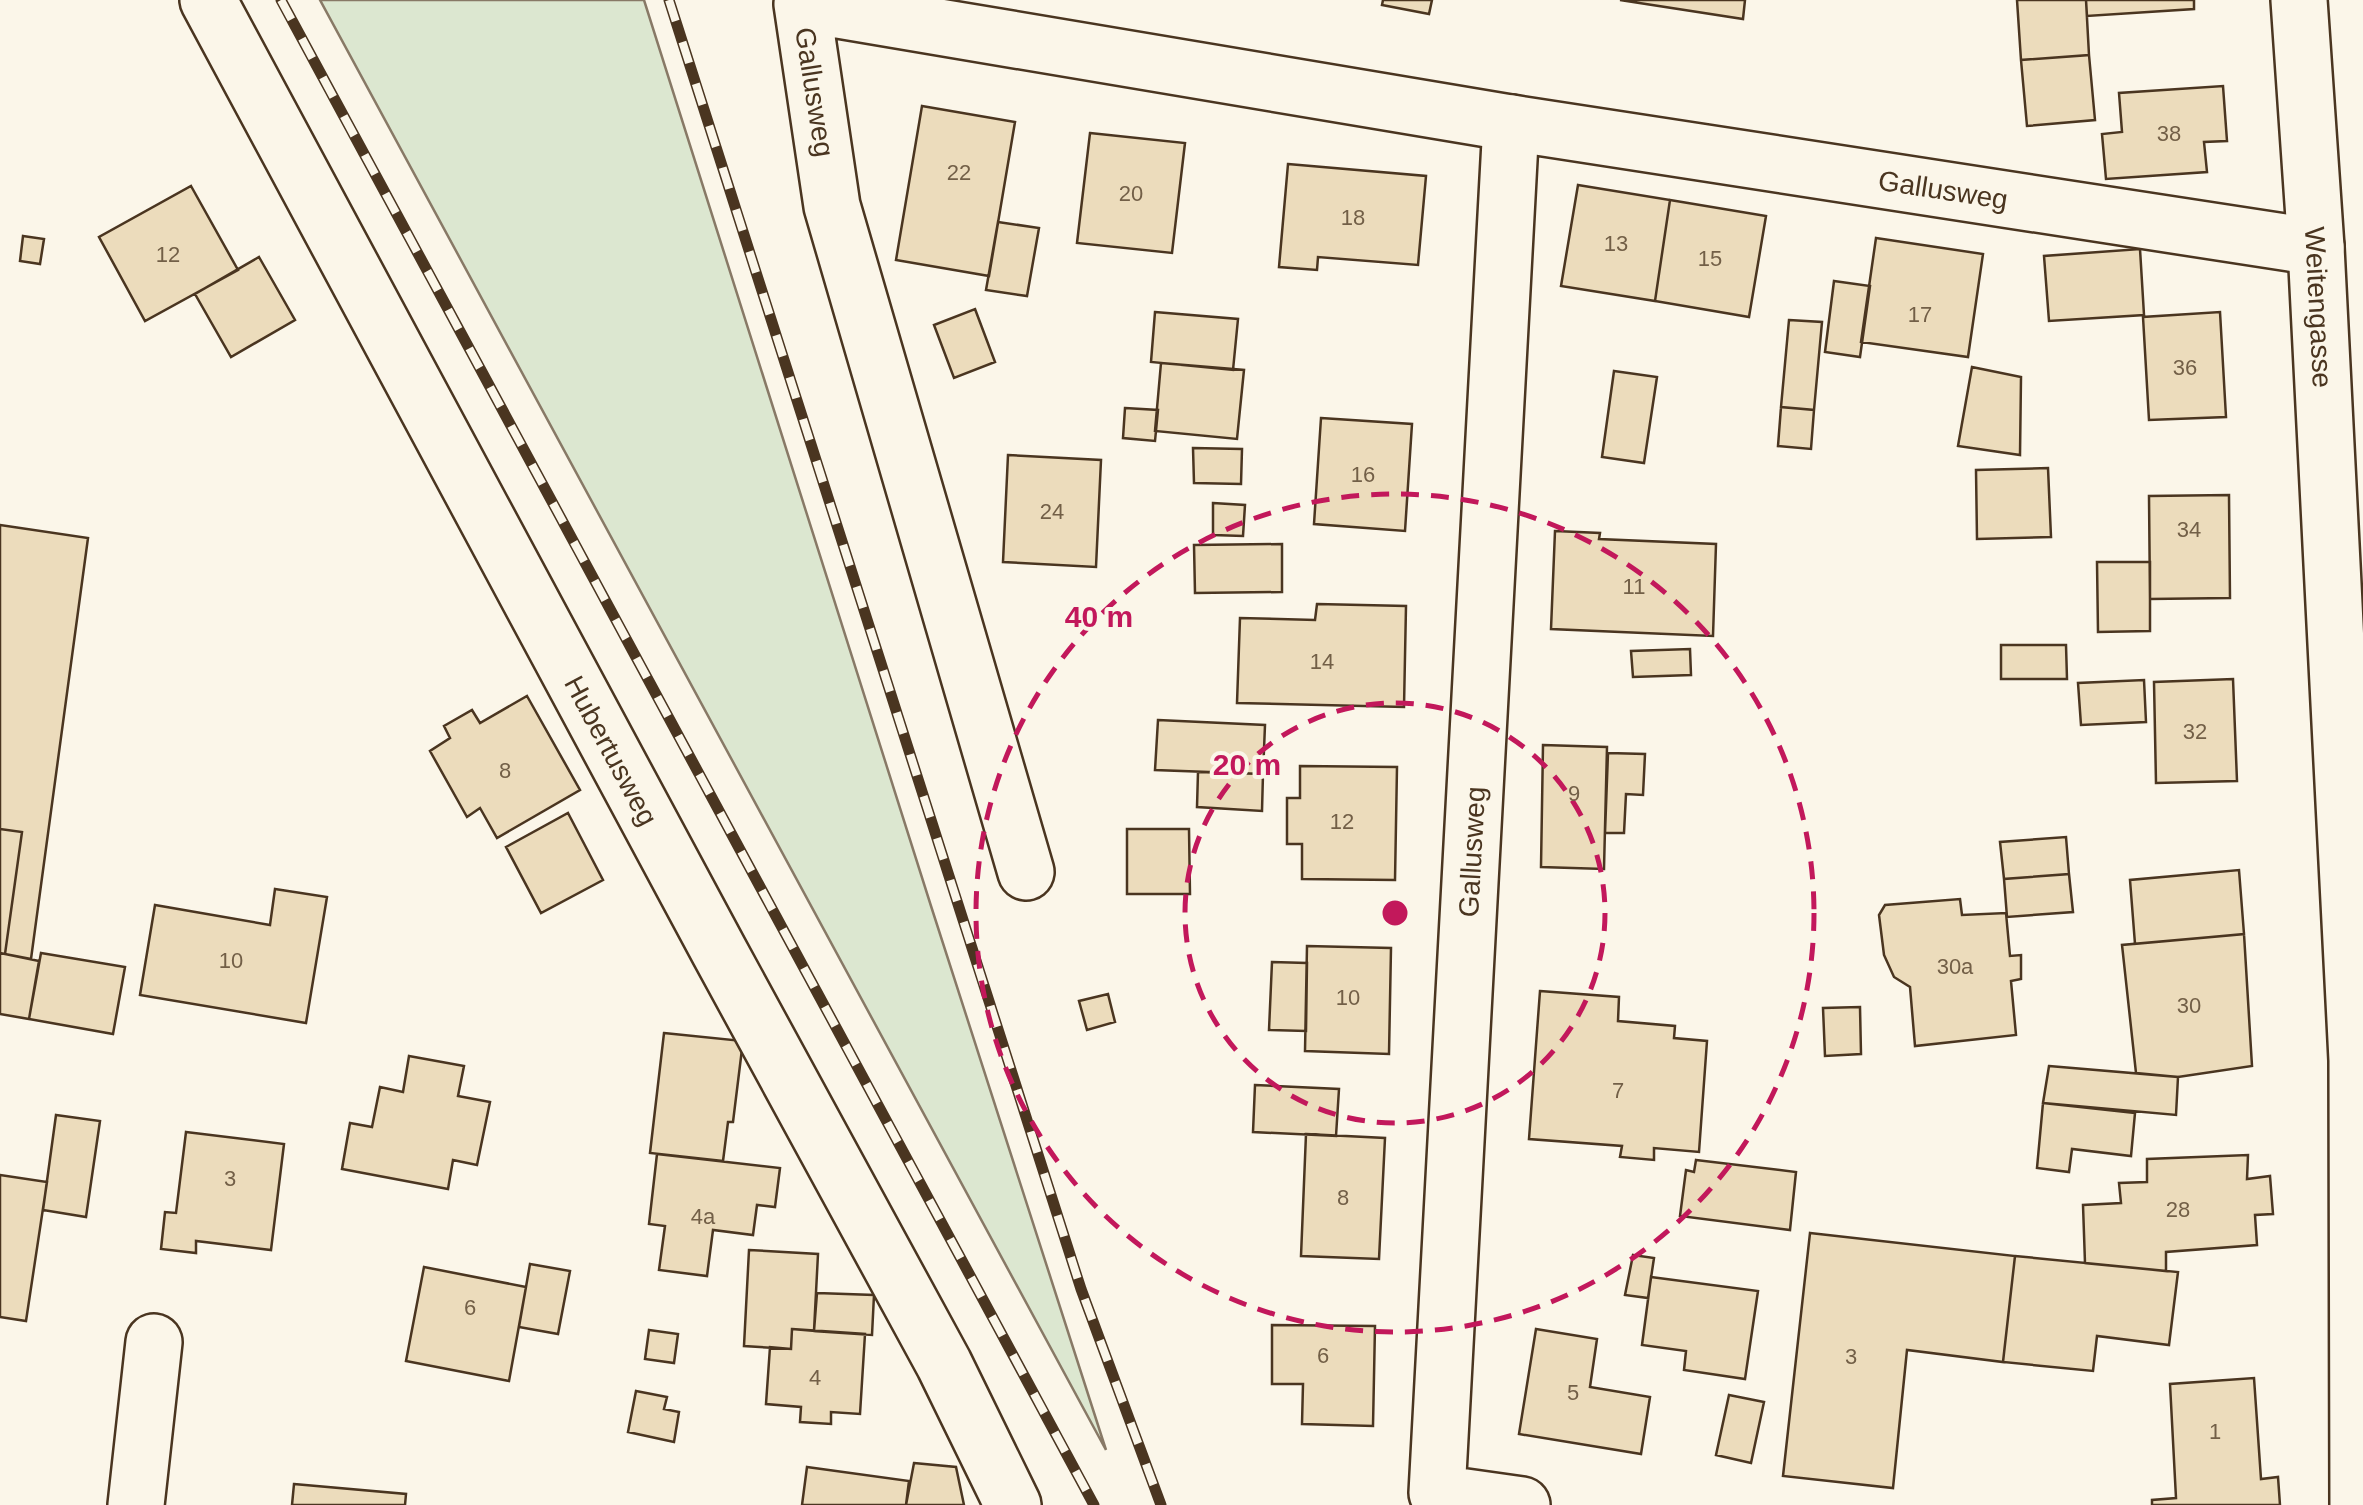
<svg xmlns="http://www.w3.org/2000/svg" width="2363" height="1505" viewBox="0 0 2363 1505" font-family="Arial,sans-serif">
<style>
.green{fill:#dce7d0;stroke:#887966;stroke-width:2.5}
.building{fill:#ecdcbc;stroke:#4a3520;stroke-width:2.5}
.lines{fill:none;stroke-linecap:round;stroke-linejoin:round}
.street-casing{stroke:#4a3520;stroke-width:60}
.street{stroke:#fbf6e9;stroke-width:55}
.rail-casing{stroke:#4a3520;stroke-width:11}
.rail{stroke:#fbf6e9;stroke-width:8;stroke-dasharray:22;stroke-linecap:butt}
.ring{fill:none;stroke:#c2185b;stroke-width:5;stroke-dasharray:18 12}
.labels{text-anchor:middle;stroke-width:8;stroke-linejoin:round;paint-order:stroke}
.number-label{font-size:22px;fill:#725f47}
.street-label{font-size:28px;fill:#4a3520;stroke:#fbf6e9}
.centre{fill:#c2185b;stroke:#fbf6e9;stroke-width:5}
.ring-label{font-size:30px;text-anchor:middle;font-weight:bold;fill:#c2185b;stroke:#fbf6e9;stroke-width:8;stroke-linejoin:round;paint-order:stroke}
</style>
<rect width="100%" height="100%" fill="#fbf6e9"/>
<path class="green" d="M320 0H644L931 906 1106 1450Z"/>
<path class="building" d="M1383 0H1432L1429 14 1382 5Z
M1620 0H1745L1743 19Z
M2017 0H2086L2089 55 2021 60Z
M2086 0H2194V9L2087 16Z
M2089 55 2095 120 2027 126 2021 60Z
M2223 86 2227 141 2204 142 2207 172 2106 179 2102 134 2122 132 2119 93Z
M922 106 1015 122 989 276 896 260Z
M1090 133 1185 143 1172 253 1077 243Z
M1288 164 1426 176 1418 265 1318 257 1317 270 1279 267Z
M1578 185 1670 200 1655 301 1561 286Z
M191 186 238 270 145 321 99 237Z
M1670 200 1766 216 1749 317 1655 301Z
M998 222 1039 228 1027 296 986 290Z
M23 236 44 239 40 264 20 261Z
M1876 238 1983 254 1968 357 1861 342Z
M2140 249 2144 315 2049 321 2044 256Z
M259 257 295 320 231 357 195 294Z
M1834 281 1870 286 1860 357 1825 352Z
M975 309 995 362 954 378 934 325Z
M1155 312 1238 319 1233 370 1151 362Z
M2220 312 2226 417 2149 420 2143 317Z
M1789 320 1822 322 1814 410 1781 407Z
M1161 363 1244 370 1237 439 1155 431Z
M1972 367 2021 377 2020 455 1958 446Z
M1614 371 1657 377 1644 463 1602 457Z
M1781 407 1814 410 1811 449 1778 446Z
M1125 408 1158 410 1155 441 1123 438Z
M1321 418 1412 424 1405 531 1314 524Z
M1193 448 1242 449 1241 484 1194 483Z
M1008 455 1101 460 1096 567 1003 562Z
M2048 468 2051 537 1977 539 1976 470Z
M2229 495 2230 598 2150 599 2149 496Z
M1213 503 1245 505 1243 536 1213 535Z
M0 525 88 538 31 959 5 954 22 832 0 829Z
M1555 531 1600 533 1599 539 1716 544 1713 636 1551 629Z
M1282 544V592L1195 593 1194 545Z
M2097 562H2150V631L2098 632Z
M1317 604 1406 606 1404 707 1237 703 1240 618 1315 620Z
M2001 645H2066L2067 679H2001Z
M1690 649 1691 675 1633 677 1631 651Z
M2233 679 2237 781 2156 783 2154 682Z
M2144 680 2146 722 2081 725 2078 683Z
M527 696 580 790 497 838 480 808 467 817 430 751 450 738 444 726 472 710 480 723Z
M1158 720 1265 725 1263 774 1155 770Z
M1543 745 1607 747 1604 869 1541 867Z
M1608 753 1645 754 1643 795 1626 794 1624 833H1605Z
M1300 766 1397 767 1395 880 1302 879V844H1287V798H1300Z
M1198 772 1263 774 1262 811 1197 807Z
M568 813 603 880 541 913 506 847Z
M0 829 22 832 5 954 0 953Z
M1127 829H1189L1190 894H1127Z
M2066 837 2069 874 2004 879 2000 842Z
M2239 870 2244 934 2135 944 2130 880Z
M2069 874 2073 912 2007 917 2004 879Z
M275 889 327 897 306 1023 140 995 155 905 270 925Z
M1960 899 1962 915 2006 913 2010 956 2021 955V979L2011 981 2016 1035 1915 1046 1910 987 1894 977 1884 955 1879 915 1885 905Z
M2244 934 2252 1066 2178 1077 2136 1073 2122 945Z
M1307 946 1391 948 1389 1054 1305 1051Z
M0 953 39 961 29 1019 0 1014Z
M41 953 125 967 113 1034 29 1019Z
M1272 962 1307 963 1306 1031 1269 1030Z
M1540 991 1619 997 1618 1021 1675 1026 1674 1038 1707 1041 1699 1152 1654 1148V1160L1620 1157 1622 1146 1529 1139Z
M1108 994 1115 1022 1087 1030 1079 1001Z
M1860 1007 1861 1054 1825 1056 1823 1008Z
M664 1033 743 1041 733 1122H728L723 1161 650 1153Z
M409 1056 464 1066 458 1096 490 1102 477 1165 453 1160 448 1189 342 1169 350 1123 372 1127 380 1087 403 1092Z
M2049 1066 2178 1077 2176 1115 2043 1103Z
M1255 1085 1339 1089 1336 1136 1253 1132Z
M2043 1103 2135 1113 2131 1156 2072 1149 2069 1172 2037 1168Z
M56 1115 100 1121 86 1217 43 1210Z
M186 1132 284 1144 271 1250 196 1241V1253L161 1249 165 1212 176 1213Z
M1306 1134 1385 1138 1379 1259 1301 1256Z
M657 1154 780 1168 775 1207 757 1205 753 1235 713 1230 707 1276 659 1270 665 1226 649 1224Z
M2248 1155 2247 1179 2270 1176 2273 1214 2255 1215 2257 1245 2166 1252V1271L2085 1263 2083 1205 2121 1203 2119 1183 2147 1182V1159Z
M1696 1160 1796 1172 1790 1230 1680 1216 1686 1170 1694 1172Z
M0 1175 47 1182 26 1321 0 1317Z
M1810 1233 2015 1256 2003 1362 1907 1350 1893 1488 1783 1476Z
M749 1250 818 1254 814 1331 792 1329 791 1349 744 1346Z
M1633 1255 1654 1258 1648 1298 1625 1295Z
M2015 1256 2178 1272 2169 1345 2097 1336 2093 1371 2003 1362Z
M530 1264 570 1271 558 1334 519 1327Z
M424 1267 526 1287 509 1381 406 1361Z
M1651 1277 1758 1291 1745 1379 1684 1370 1686 1351 1642 1345Z
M817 1293 874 1295 872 1335 814 1331Z
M1272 1325 1375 1326 1373 1426 1302 1424 1303 1384H1272Z
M792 1329 865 1334 860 1414 831 1412V1424L800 1422 801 1407 766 1404 770 1347 791 1349Z
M1536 1329 1597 1339 1590 1387 1650 1397 1641 1454 1519 1434Z
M649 1330 678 1334 674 1363 645 1359Z
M2254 1378 2261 1479 2278 1477 2280 1505H2152V1500L2176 1498 2170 1384Z
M636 1391 667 1397 664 1409 679 1412 674 1442 628 1432Z
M1729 1395 1764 1402 1751 1463 1716 1455Z
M914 1463 956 1467 964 1505H906Z
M807 1467 909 1481 906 1505H802Z
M294 1484 406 1494 405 1505H292Z"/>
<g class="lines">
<g class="street-casing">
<g id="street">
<path id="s1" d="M208 0 719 951 944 1364 1013 1505"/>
<path id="s2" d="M2299 0 2316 247 2357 1060 2358 1505"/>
<path d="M1026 872 832 206 802 4 1511 123"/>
<path d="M136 1505 154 1342"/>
<path id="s3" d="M1522 1505 1437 1493 1511 123 2316 247"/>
</g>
</g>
<use href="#street" class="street"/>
<g class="rail-casing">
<path id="rail" d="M281 0 1094 1505
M669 0 1081 1289 1161 1505"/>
</g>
<use href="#rail" class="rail"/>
</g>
<g class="ring">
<circle cx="1395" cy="913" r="210"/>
<circle cx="1395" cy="913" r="419"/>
</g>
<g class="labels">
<g class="number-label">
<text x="2169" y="141">38</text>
<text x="959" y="180">22</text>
<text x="1131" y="201">20</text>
<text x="1353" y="225">18</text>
<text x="1616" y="251">13</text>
<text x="168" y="262">12</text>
<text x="1710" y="266">15</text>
<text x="1920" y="322">17</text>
<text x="2185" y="375">36</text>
<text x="1363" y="482">16</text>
<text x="1052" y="519">24</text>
<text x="2189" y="537">34</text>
<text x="1634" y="594">11</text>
<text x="1322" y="669">14</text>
<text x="2195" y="739">32</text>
<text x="505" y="778">8</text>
<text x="1574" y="801">9</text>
<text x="1342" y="829">12</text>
<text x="231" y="968">10</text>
<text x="1955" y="974">30a</text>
<text x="1348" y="1005">10</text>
<text x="2189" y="1013">30</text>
<text x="1618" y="1098">7</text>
<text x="230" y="1186">3</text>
<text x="1343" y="1205">8</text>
<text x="2178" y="1217">28</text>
<text x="703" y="1224">4a</text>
<text x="470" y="1315">6</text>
<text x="1323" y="1363">6</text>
<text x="1851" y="1364">3</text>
<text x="815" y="1385">4</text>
<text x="1573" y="1400">5</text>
<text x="2215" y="1439">1</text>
</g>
<g class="street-label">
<text transform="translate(815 92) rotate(81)" y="10">Gallusweg</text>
<text dy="10" stroke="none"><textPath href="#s3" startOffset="1895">Gallusweg</textPath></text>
<text dy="10" stroke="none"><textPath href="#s2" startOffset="308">Weitengasse</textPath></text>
<text dy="10" stroke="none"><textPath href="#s1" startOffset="852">Hubertusweg</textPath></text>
<text dy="10" stroke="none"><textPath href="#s3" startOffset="728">Gallusweg</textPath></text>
</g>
</g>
<circle cx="1395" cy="913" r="15" class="centre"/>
<g class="ring-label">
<text x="1099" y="627">40 m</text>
<text x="1247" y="775">20 m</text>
</g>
</svg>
